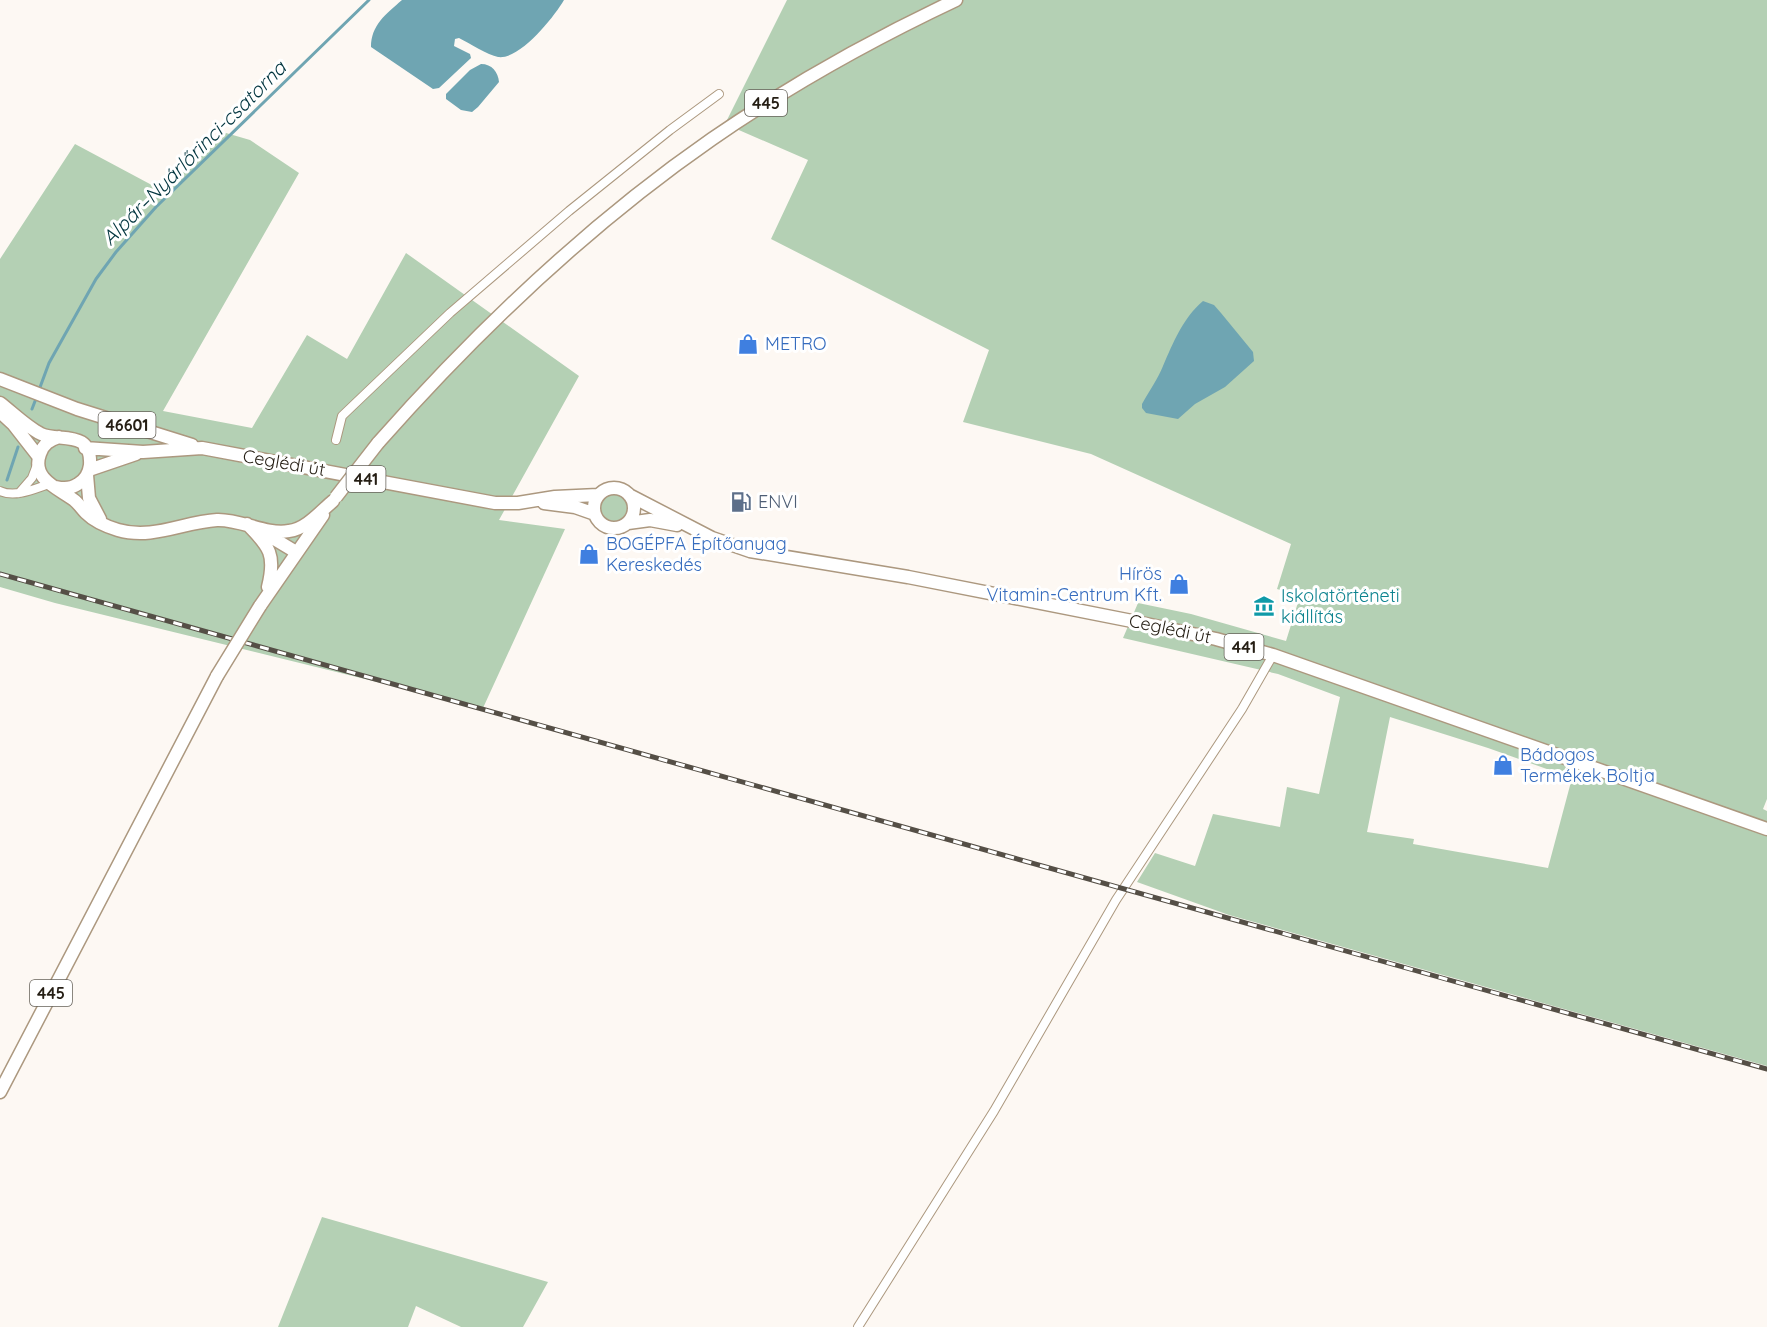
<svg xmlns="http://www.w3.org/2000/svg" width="1767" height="1327" viewBox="0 0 1767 1327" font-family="Quicksand,sans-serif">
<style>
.green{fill:#b4d0b4;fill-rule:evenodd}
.water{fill:#6fa5b2}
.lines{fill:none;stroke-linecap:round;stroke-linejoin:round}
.stream{stroke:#6fa5b2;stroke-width:3}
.minor-casing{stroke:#ac987f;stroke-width:10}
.primary-casing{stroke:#ac987f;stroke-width:15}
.minor{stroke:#fff;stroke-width:8}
.primary{stroke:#fff;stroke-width:12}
.rail-casing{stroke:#554f46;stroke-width:5}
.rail{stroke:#fff;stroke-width:3;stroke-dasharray:9;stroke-linecap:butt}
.primary-bridge-casing{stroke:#ac987f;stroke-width:15;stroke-linecap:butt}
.primary-bridge{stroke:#fff;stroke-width:12}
.labels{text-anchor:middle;stroke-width:6;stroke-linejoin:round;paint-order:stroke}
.shield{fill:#fff;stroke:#66625a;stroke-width:1.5}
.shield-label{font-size:16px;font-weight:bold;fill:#251e14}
.shop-label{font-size:18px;fill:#366cbe;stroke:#fff;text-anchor:start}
.street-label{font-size:18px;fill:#251e14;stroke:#fff}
.service-label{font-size:18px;fill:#4e5e75;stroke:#fff;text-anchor:start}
.culture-label{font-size:18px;fill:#0d838f;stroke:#fff;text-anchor:start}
.water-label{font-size:20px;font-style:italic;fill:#00343e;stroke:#fff}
</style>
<rect width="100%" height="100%" fill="#fdf8f3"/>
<path class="green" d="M787 0H1767V799L1763 809 1767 811V1066L1229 915 1137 882 1155 853 1195 866 1213 814 1280 827 1287 787 1319 794 1340 697 1278 674 1123 638 1138 603 1191 614 1286 641 1300 596 1277 589 1291 544 1091 454 963 422 989 350 771 239 808 160 725 124ZM1390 717 1488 748 1572 778 1548 868 1413 844 1414 839 1367 832Z
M226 133 250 140 299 173 163 411 252 428 307 335 347 359 406 253 579 376 499 520 565 529 483 708 55 603 0 587V259L75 144 163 191Z
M598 509a16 16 0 1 1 32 0a16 16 0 1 1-32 0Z
M322 1217 548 1282 523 1327H461L416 1306 408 1327H278Z"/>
<path class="water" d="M402 0H564C554 17 520 60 498 57 488 55 469 43 459 38L455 39 454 46 470 54 471 58 439 88 433 89 371 47C371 25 386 14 402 0Z
M481 64C492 64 498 72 499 82L478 107 472 112 461 110 446 99V94L470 70Z
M1203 301 1214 305 1221 313 1253 352 1254 361 1225 387 1195 404 1178 419 1146 413 1142 408V404C1149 391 1158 379 1163 366 1173 343 1183 318 1203 301Z"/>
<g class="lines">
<path class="stream" d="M39 390 49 363 96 279 116 252 156 207 369 0
M32 409 37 396
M7 480 18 447"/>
<g class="minor-casing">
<path id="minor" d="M336 440 342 416 450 313 569 211 670 130 719 94
M0 491C15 498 34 489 49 484
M19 493 32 478 37 465
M858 1327 994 1111 1116 900 1242 709 1273 655"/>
</g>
<g class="primary-casing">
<path id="primary" d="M0 379 77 409 192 445
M0 403C13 413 27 427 41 434 59 442 92 429 90 465 89 473 85 480 78 484 71 489 64 489 56 487
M0 412 13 424 38 456
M59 437C50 440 43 444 40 454 31 479 58 488 74 500 79 504 82 509 86 513 94 521 108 527 118 530 153 540 183 522 217 520 241 519 265 535 289 531 306 529 320 512 333 501
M378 443C478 330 588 225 712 139 789 86 871 40 956 0
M85 448 143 452 202 448 495 503H518L555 497 598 495
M89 470 136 454
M87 475 89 498 100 519
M594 508a20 20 0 1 1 40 0a20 20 0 1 1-40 0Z
M629 495 712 538 750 551 908 577 1132 621 1216 639 1273 655 1767 829
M544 503 575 507 595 514
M628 523 650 520 677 525
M247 524C270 547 276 555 268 587
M261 531 296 552
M260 606 323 515
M0 1092 217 676"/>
</g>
<use href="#minor" class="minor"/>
<use href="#primary" class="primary"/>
<g class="rail-casing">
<path id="rail" d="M0 574 1767 1069"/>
</g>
<use href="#rail" class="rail"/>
<g class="primary-bridge-casing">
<path id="primary-bridge" d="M336 497 378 443
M217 676 260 606"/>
</g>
<use href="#primary-bridge" class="primary-bridge"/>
</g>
<defs>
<g id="shop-bare" transform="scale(1.62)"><path d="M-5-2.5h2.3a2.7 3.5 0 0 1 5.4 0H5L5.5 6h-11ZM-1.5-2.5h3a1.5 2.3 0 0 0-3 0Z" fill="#3f7fe0" stroke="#fff" stroke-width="2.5" paint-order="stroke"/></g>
<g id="fuel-bare" transform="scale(1.62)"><path d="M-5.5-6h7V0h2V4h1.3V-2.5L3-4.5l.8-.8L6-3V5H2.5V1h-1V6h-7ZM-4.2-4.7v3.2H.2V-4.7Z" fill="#5c6f8a" stroke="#fff" stroke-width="2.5" paint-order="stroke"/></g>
<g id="museum-bare" transform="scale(1.62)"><path d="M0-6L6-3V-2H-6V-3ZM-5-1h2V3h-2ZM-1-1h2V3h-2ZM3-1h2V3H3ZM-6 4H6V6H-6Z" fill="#0f9aa8" stroke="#fff" stroke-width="2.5" paint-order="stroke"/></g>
</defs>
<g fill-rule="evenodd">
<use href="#shop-bare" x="748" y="344"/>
<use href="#fuel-bare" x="741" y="502"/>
<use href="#shop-bare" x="589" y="554"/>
<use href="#shop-bare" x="1179" y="584"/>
<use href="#museum-bare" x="1264" y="606"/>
<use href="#shop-bare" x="1503" y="765"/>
</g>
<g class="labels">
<g class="shield">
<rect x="745" y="90" width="42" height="26" rx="4.5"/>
<rect x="98.5" y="412" width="57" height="26" rx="4.5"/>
<rect x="346.5" y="466" width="39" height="26" rx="4.5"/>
<rect x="1224.5" y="634" width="39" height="26" rx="4.5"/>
<rect x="30" y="980" width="42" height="26" rx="4.5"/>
</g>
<g class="shield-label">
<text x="766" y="109">445</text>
<text x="127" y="431">46601</text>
<text x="366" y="485">441</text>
<text x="1244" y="653">441</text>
<text x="51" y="999">445</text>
</g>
<g class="shop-label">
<text x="765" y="350">METRO</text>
<text x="606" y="550">BOGÉPFA Építőanyag<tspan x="606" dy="21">Kereskedés</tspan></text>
<text x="1162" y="580" text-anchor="end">Hírös<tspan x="1162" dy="21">Vitamin-Centrum Kft.</tspan></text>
<text x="1520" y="761">Bádogos<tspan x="1520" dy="21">Termékek Boltja</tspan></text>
</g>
<g class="street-label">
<text transform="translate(284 463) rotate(10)" y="6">Ceglédi út</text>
<text transform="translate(1170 629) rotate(12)" y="6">Ceglédi út</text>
</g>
<g class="service-label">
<text x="758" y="508">ENVI</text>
</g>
<g class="culture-label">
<text x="1281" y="602">Iskolatörténeti<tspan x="1281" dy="21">kiállítás</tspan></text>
</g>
<g class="water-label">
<text transform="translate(194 153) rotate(-45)" y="7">Alpár–Nyárlőrinci-csatorna</text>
</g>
</g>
</svg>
